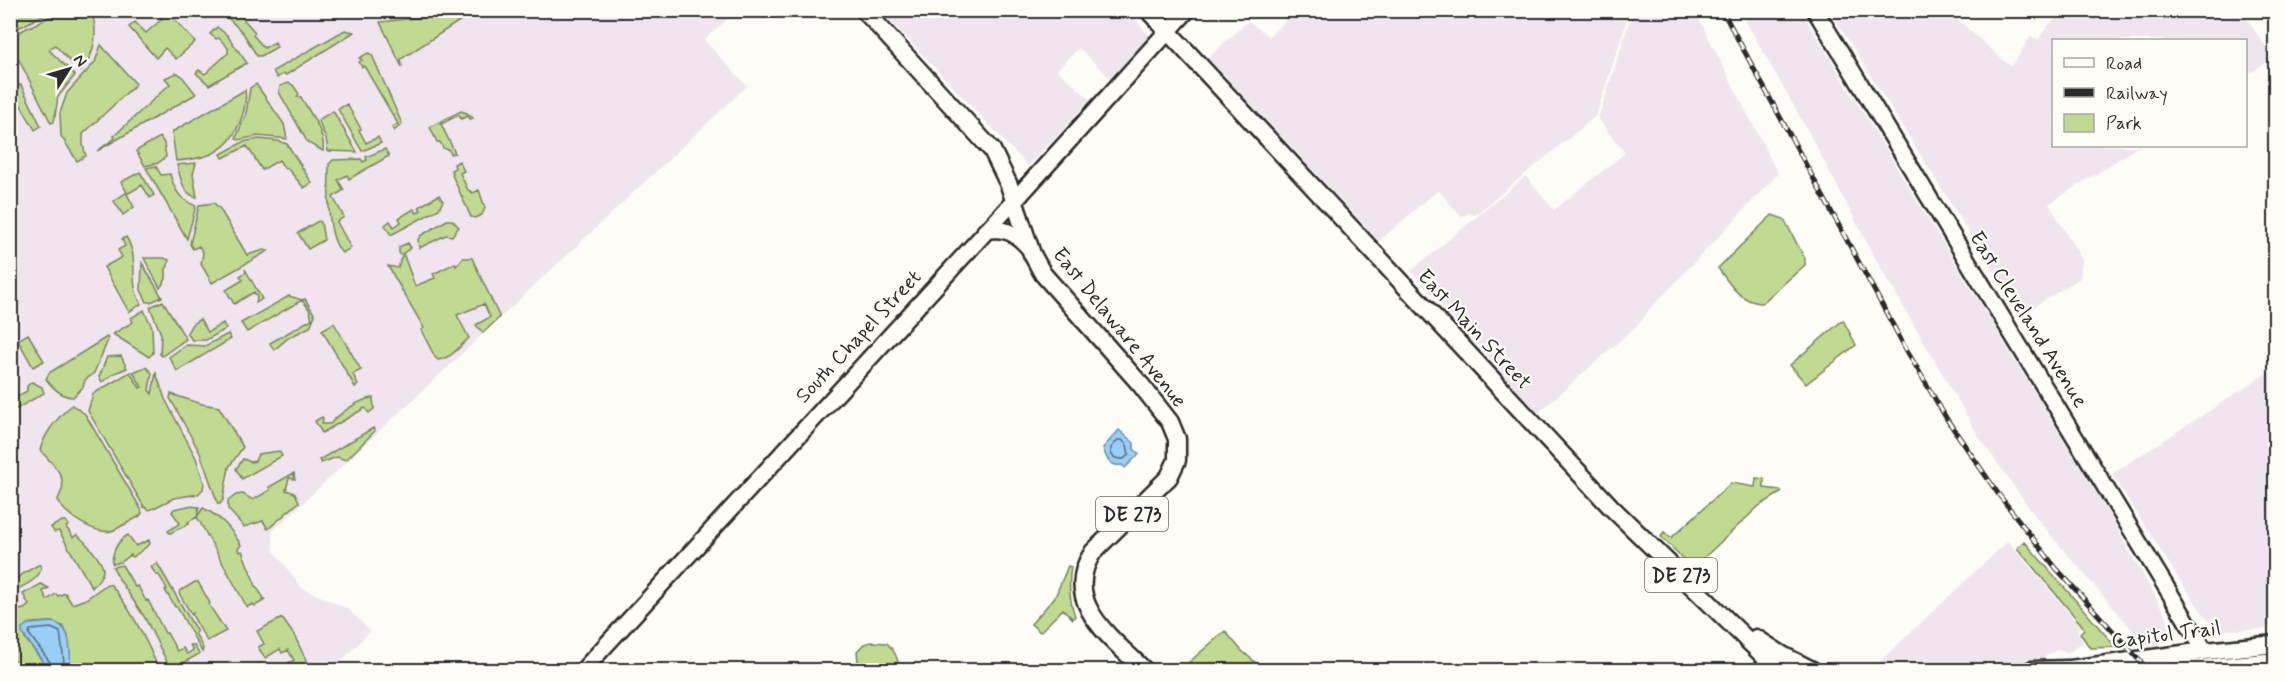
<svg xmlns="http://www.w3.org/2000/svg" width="2286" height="681" viewBox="0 0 2286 681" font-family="Mynerve,sans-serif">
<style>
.built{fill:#f0e5ee}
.green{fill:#c1da91;stroke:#76825e;stroke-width:1.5}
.water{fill:#98cef7;stroke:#6c8da5;stroke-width:1.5}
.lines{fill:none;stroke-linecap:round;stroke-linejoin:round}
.shore{stroke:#576c7d;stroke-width:1.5}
.secondary-casing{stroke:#2b2b2b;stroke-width:20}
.primary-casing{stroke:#2b2b2b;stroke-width:21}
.secondary{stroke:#fdfcf7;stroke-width:15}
.primary{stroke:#fdfcf7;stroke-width:16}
.rail-casing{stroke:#2b2b2b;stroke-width:5}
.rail{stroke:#fdfcf7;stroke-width:3;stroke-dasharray:9;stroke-linecap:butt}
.labels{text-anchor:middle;stroke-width:4.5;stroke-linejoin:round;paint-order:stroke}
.shield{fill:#fdfcf7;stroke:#6a6a68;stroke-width:1.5}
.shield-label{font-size:20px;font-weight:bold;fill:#2b2b2b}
.street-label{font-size:21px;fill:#2b2b2b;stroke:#fdfcf7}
</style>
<rect width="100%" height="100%" fill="#fdfcf7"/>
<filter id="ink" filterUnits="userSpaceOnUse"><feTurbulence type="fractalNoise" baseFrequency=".0167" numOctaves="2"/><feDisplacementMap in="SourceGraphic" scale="12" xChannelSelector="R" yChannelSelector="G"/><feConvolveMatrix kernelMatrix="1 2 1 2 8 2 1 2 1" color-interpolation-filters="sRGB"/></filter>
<g filter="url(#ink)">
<path class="built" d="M10 11H737L704 40 747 86 272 532 274 551 302 588 348 609 370 631 333 670H12L10 668Z
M881 11H1127L1150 36 1111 79 1079 48 1057 70 1091 100 1028 166Z
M1286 11V10L1630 11 1596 116 1475 215 1469 213 1462 217 1438 190 1379 241 1208 58 1248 21 1269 36 1287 19 1283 14Z
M1633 11H1695L1778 174 1648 311 1640 323 1538 413 1411 271 1526 176 1554 210 1625 153 1598 119Z
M1740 11H1801L2100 499 2168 619 2169 638 2158 645 2146 646 2038 520 1979 437 1875 258 1809 133Z
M1830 11H1948L2011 67 2031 36 2038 40 2050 23 2068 11H2242L2273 58 2246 76V40H2054V146H2139L2049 204 2082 260 2080 278 2021 315Z
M2275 368V629L2222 630 2207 619 2177 576 2112 474Z
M2008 541 2080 626 2077 632 2083 642 2068 653 2058 649 2046 656 2042 662 1969 670H1878L1877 664Z"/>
<path class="green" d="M11 10H51V11L11 32Z
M61 11H91C99 31 95 56 80 72L55 45 49 50 75 75 58 97 54 122 51 123 11 44V36Z
M154 11H167L195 42 176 59 165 48 156 58 129 27 135 22 146 33 162 19Z
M221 11H236L255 32 253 35 264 48 275 42 277 47 261 56H257L243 33Z
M467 16 401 59 402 67 380 22 415 18Z
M217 27 227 35 247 63 209 85 196 73 199 70 205 74 228 53V48L219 38 216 39 210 34Z
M345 30 354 32 286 75 283 74 277 78 273 71Z
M101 45 136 84 83 134V145L86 156 77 161 61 136 60 113 67 93 95 62Z
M368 53 372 55 402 124 394 131 392 127 398 124 364 66 362 67 359 62 362 60 359 58Z
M176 73 181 75 196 94 97 151 115 138 114 136 170 84 165 78Z
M288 83 293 85 299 94 297 97H301C309 112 326 133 323 151L308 143 279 92 280 86Z
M256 84 284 124 287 139 258 136 238 140 236 138 246 114 250 88Z
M10 85H21L41 126 35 130 11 88Z
M245 90C248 109 236 141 217 151 205 158 191 160 176 161L172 132Z
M347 104 361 129 359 130 366 143 378 137 381 143 362 151 338 109Z
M333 111 357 152 328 151 326 139 318 120Z
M461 111 467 113 473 118 470 119 468 116 461 119 459 115 441 124 455 153 451 154 449 150 443 148 440 142H437L430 127Z
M160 137 164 143 166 157 158 163 145 166 136 151Z
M259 139 278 141 287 144 312 183 304 188 287 168 285 169 279 160 262 170 247 146 223 158 221 154 243 142Z
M385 149 389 156 349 179 347 175 338 180 344 190 333 197 344 217 337 222 351 248 342 253C325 234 329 189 329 164L333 160 361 159 363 162 367 160 366 157Z
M459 161 464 171 460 173 468 190 473 193 479 190 485 208 482 215 475 218 471 217 452 175 453 174 451 170 455 168 454 164Z
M196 163 193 174 197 197C182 194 181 178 177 165Z
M156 166 161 175 170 174C175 191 180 200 196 206L187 239 146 168Z
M140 172 154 195 150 198 142 185 127 194 134 207 123 215 114 201 127 192 121 182Z
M439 195 443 201 439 209 391 235 385 225 390 221 394 227 401 222 399 218 414 209 417 213 421 210 419 207Z
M214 203 220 209 247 255 264 250 268 251 212 283 201 264 203 253 199 246 193 249 190 244 199 205Z
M1772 215 1784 219 1805 259V265L1762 303C1739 302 1730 284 1718 268Z
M447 220H452L459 227 452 236 446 235 419 248 418 240 420 236Z
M318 221 321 222 324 240 308 249 298 233Z
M126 237C141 261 127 279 141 304L129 312 104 267 122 257 118 250 125 246 122 239Z
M408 243 411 248 403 253 415 286 435 278 433 274 455 263 456 266 463 258H472L499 316V318L483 333 476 325 490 317 484 304 457 315 469 338C459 347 452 358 438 360L435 357 421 330 424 328 388 266 398 268 402 256 399 253V247Z
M144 258H164L169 260 168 266 166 269V279L160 288Z
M142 263 162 297 151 302H147L141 290Z
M245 269 262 299 256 303 257 297 254 292 234 304 226 290 243 280 240 276 246 272Z
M289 296 302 300 305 299 315 315 310 327 288 338 274 350 270 343 312 319 309 309 302 300 247 332 241 323Z
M163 301 186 339 162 356 160 354 161 334 150 307Z
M144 310 152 327 153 353 149 357 113 334 133 322 131 318Z
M200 319 208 332 223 323 226 329 206 340H192L187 333 192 324Z
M1843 320 1856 345 1806 384 1790 365Z
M334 323 361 370 353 374 358 385 355 387 322 330Z
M28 334 44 361 33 367 18 340Z
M228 334 231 339 177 371 169 357 186 345 205 346Z
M107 337 108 340 94 373 85 380 83 387 73 397C62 397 52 387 46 379L49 373Z
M121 356 127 368 115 373 102 382 99 377 107 357Z
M146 367 152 373 149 390 152 394 156 373 165 399 196 458 204 483 203 489 198 494 174 498 150 510 144 507 88 411 93 394 130 372 140 388 142 387 133 372Z
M32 382 42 387 44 393 11 412V400L27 391V386Z
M171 394 202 404 219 407 243 447 229 467 223 500 220 504H218L200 453 170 398Z
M373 398 374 409 369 413 365 408 322 433 315 421 322 417 323 418 322 424H330C339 414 359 399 373 398Z
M72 405 85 414 141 509 142 513 140 516C131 521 122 526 114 530 98 537 62 514 58 500 59 496 61 493 62 490 66 473 49 461 40 450 45 432 58 417 72 405Z
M373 428 375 431 346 460 337 457 321 463 319 460Z
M279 451 282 456 242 479 236 469 243 459 251 462 255 461 258 454Z
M294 473 295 479 289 478 286 490 295 493 299 502 268 529 263 521 244 527 228 509V501L236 495 243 494 253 500 270 490 269 487Z
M1756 478 1764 479V488L1780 490 1782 492 1759 506 1693 568 1661 537 1664 532 1671 538 1731 483 1755 487Z
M188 506 199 507 197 517 203 508C221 517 231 528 241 545L238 549 239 552 242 551 256 586 265 600 255 606 253 604 247 607 197 517 188 522 189 524 170 533 168 531 180 523 172 512 174 509Z
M62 521H65L69 525 66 527 73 537 77 535C84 540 104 562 103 571 102 577 96 583 92 588L59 531 54 532 51 527Z
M128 535 136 546 149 540 150 544 133 557 131 555 121 562 113 564 112 562C113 550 117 541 128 535Z
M2024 541 2116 647 2090 648 2080 633 2084 629 2081 624 2017 548Z
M157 563 197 632 195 633 203 648 202 652 177 607H175L165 590 167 589 159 575H156L151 567Z
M38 565H41C42 580 22 586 11 593V581Z
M122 565 135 587 138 586 146 601 148 600 165 633H167L177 651 183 648 187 654 193 650 190 645H194L199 654 178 666 168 664 145 618 119 579 113 567Z
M1068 566 1071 567C1068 585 1069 599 1075 616L1073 619 1063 609 1040 632 1031 624 1055 597Z
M195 582H198L210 603 209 605 226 631 207 641 192 615 193 613 191 614 179 593 180 591Z
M41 584 49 588 43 591 47 600 56 594 58 596 65 593 72 604 86 599 107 584 111 585C132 610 147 641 159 670H71L68 636 63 626 51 622 31 623 24 637 49 670H20L11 656V640L13 639 11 629 10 612 24 609 29 605 23 594Z
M282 618 294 635 308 664 302 670H298L294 664 290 666 288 663 294 660 288 650 282 653 280 649 265 658 258 647 264 644 257 631Z
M1225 631 1241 650 1264 670H1180Z
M871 642 887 643C895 651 899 659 899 670H850L858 661 857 651 864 644Z"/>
<path class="water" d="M1119 430 1134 443V449L1139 454 1125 468 1122 465C1110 467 1106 458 1103 448Z
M52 622C74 626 69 653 71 670H49L22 633V628L28 624Z"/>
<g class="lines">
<path class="shore" d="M1118 440H1122L1127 445 1129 454 1124 459C1116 459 1110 458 1111 448Z
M54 670 52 665 29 634 30 630 51 628 60 632 65 670"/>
<g class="secondary-casing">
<path id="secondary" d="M1815 10 2205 651
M985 231C1005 227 1016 233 1029 248
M583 670 1015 200"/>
</g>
<g class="primary-casing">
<path id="primary" d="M864 10 992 150 1009 185 1032 254 1043 274 1141 385 1170 422 1177 439V460L1169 477 1093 552C1060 602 1112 638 1144 670
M1148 10 1611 507 1778 670
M1015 200 1187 10
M1756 638 1784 656 1812 670
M2031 670 2068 669
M2063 670 2205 651 2276 644
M2181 670 2276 661"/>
</g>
<use href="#secondary" class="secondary"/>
<use href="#primary" class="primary"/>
<g class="rail-casing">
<path id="rail" d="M1722 10 1907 351 1948 421 1999 495 2056 568 2148 670"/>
</g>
<use href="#rail" class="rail"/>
</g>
</g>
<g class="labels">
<g class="shield">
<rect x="1096" y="497" width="72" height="34" rx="4.5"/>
<rect x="1645" y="558" width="72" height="34" rx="4.5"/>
</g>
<g class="shield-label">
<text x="1132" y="521">DE 273</text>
<text x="1681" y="582">DE 273</text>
</g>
<g class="street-label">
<text transform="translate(2029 319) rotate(58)" y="7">East Cleveland Avenue</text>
<text transform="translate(1120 327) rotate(51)" y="7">East Delaware Avenue</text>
<text transform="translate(1475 329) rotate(47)" y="7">East Main Street</text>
<text transform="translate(858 336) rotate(-47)" y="7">South Chapel Street</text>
<text transform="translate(2166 634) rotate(-7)" y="7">Capitol Trail</text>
</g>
</g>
<rect width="2286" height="681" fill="none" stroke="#fdfcf7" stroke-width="36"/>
<rect x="18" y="18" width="2250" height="645" fill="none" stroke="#2b2b2b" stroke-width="2" filter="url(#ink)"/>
<rect x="2052" y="39" width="195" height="108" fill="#fdfcf7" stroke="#a9a8a5" stroke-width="1.5"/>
<rect x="2064" y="58" width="30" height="9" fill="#fdfcf7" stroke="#a9a8a5" stroke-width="1.5"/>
<text x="2106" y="69" font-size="18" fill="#2b2b2b">Road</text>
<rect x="2064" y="88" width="30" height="9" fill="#2b2b2b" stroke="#a9a8a5" stroke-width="1.5"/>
<text x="2106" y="99" font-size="18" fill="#2b2b2b">Railway</text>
<rect x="2064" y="114" width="30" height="18" fill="#c1da91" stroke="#a9a8a5" stroke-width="1.5"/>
<text x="2106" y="129" font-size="18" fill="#2b2b2b">Park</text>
<g transform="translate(69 69) rotate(53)" stroke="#fdfcf7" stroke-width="4.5" paint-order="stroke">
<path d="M0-4.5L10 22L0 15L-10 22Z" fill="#2b2b2b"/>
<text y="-9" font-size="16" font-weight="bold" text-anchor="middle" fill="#2b2b2b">N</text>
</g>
</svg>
